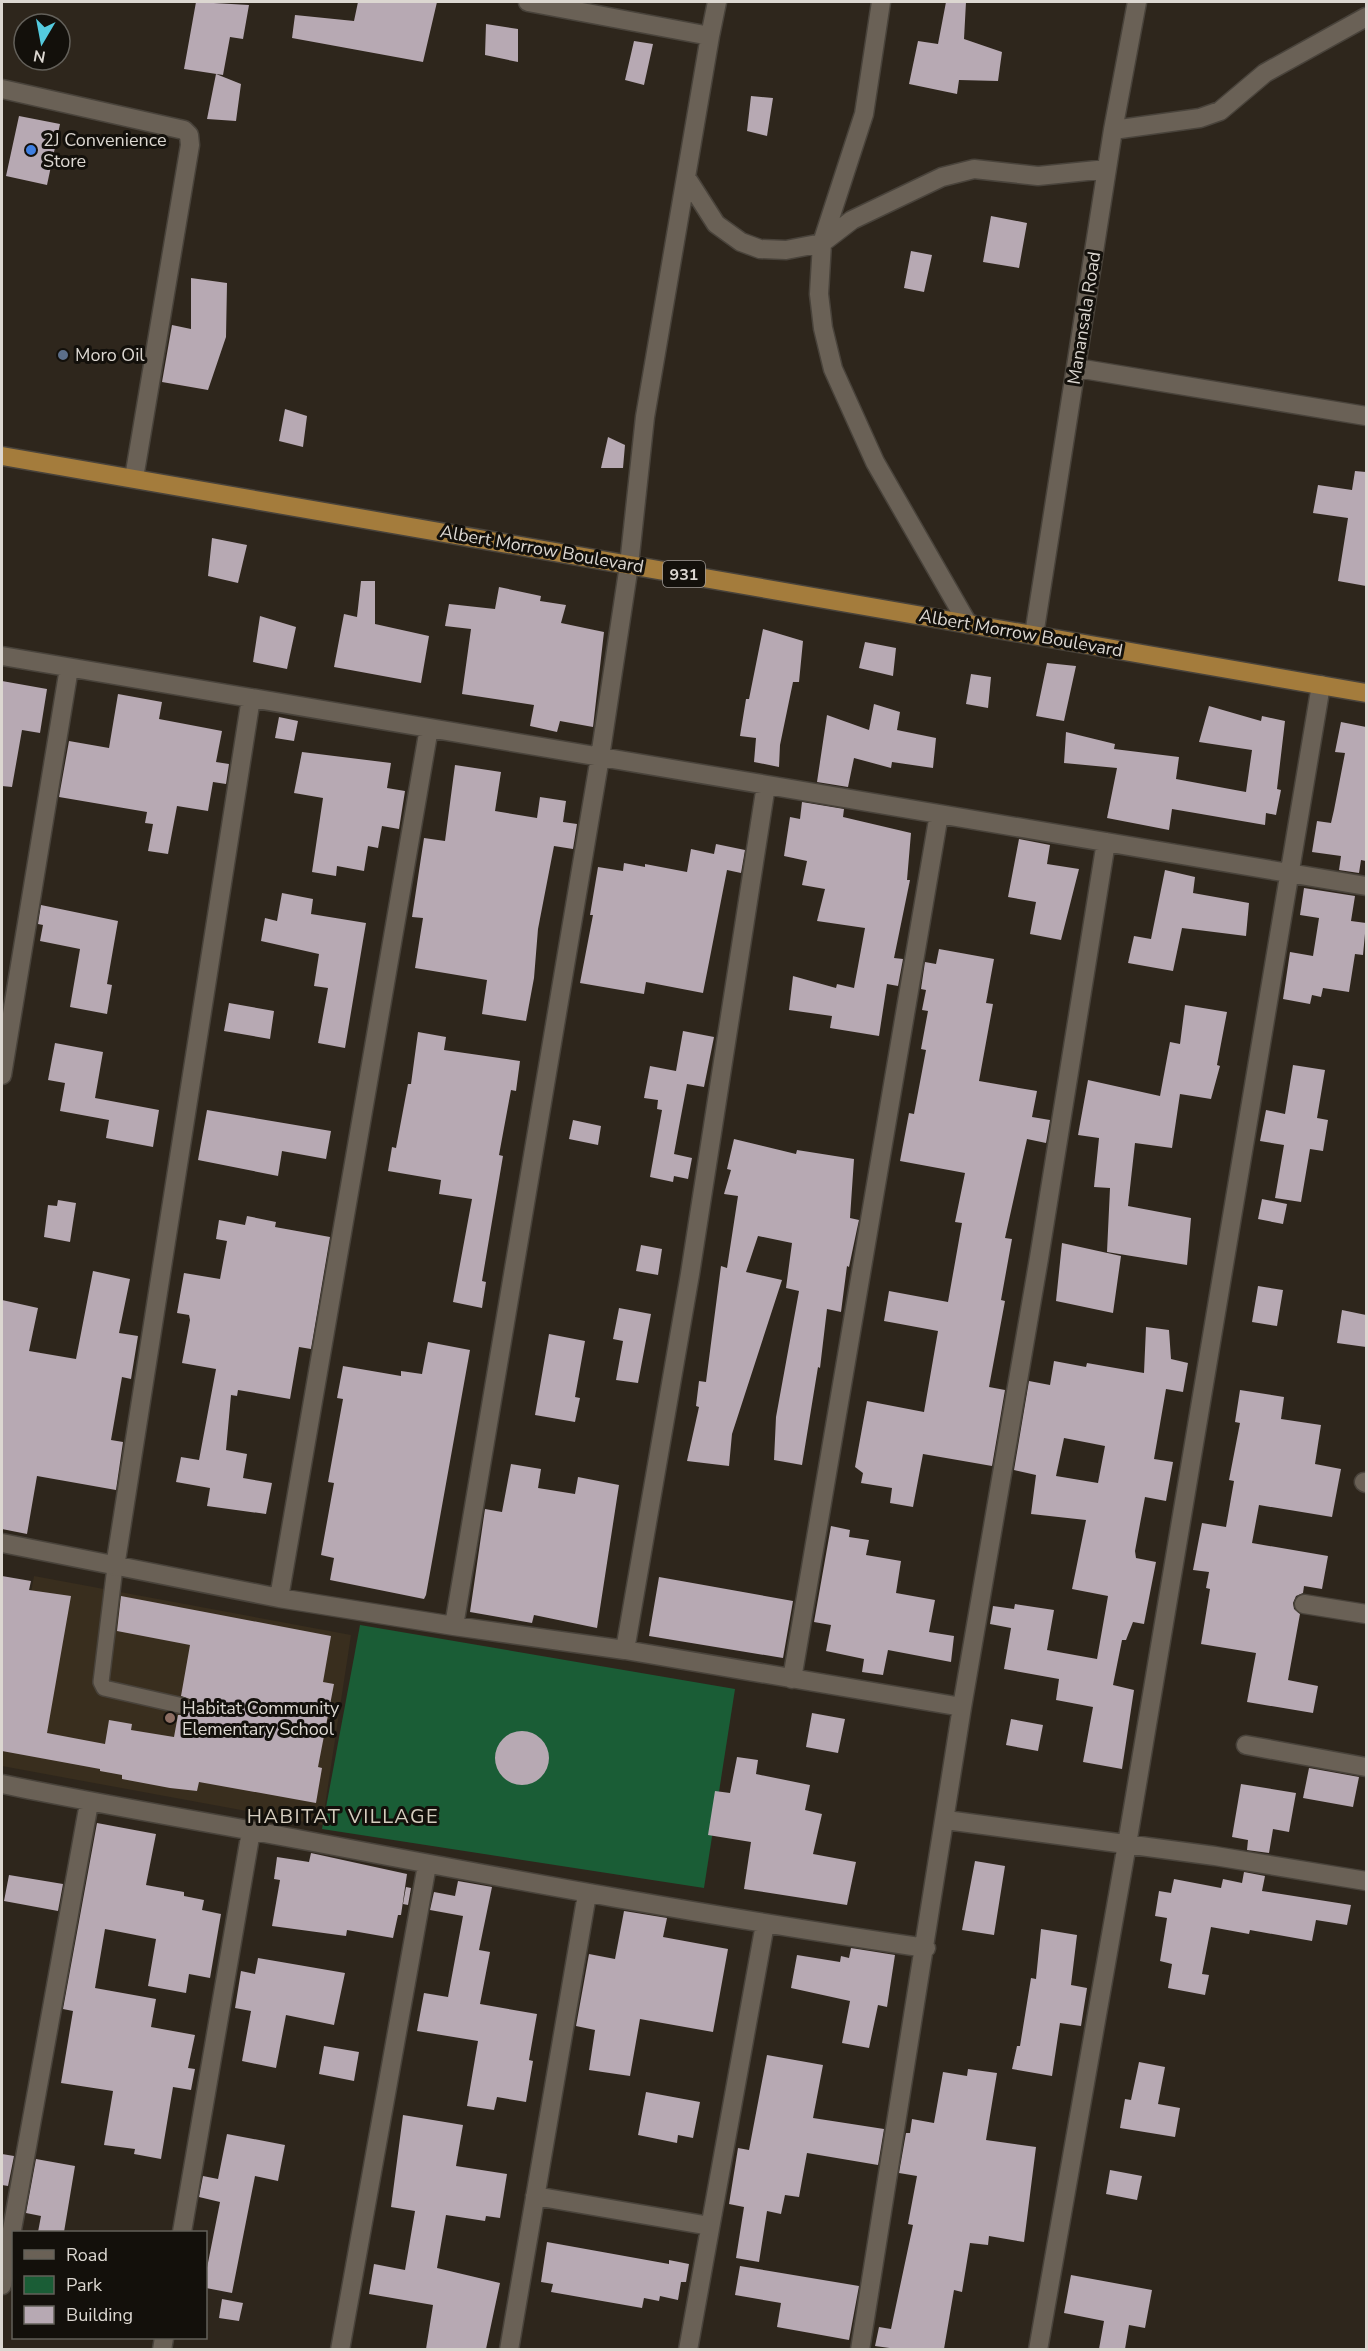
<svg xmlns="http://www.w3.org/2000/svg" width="1368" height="2351" viewBox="0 0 1368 2351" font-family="'Nunito Sans',sans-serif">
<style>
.built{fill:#392e1e}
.green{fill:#1a5d36}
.building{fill:#b7a9b3;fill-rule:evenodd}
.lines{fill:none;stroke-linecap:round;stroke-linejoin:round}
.service-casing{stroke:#49433b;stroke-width:18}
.minor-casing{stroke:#49433b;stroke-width:21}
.trunk-casing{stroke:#49433b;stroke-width:21}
.service{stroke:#6a6156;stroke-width:15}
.minor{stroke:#6a6156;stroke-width:18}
.trunk{stroke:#a47c3c;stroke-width:18}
.shop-dot{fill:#3f7fe0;stroke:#13100b;stroke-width:2}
.service-dot{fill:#5c6f8a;stroke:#13100b;stroke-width:2}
.education-dot{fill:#8d6e63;stroke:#13100b;stroke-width:2}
.labels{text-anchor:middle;stroke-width:6;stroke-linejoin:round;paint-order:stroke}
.shield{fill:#13100b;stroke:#a09b96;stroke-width:1.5}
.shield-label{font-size:16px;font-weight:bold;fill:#dcd7d1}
.poi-label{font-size:18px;fill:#dcd7d1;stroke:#13100b;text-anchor:start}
.street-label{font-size:18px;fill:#dcd7d1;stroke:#13100b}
.neighbourhood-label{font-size:20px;letter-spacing:1.5px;fill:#d6cdbf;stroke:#13100b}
</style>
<rect width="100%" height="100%" fill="#2e261c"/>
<path class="built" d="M34 1576 351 1635 322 1825 2 1766V1668L17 1670Z"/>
<path class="green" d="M360 1625 735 1689 704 1888 322 1829Z"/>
<path class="building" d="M196 2 249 5 243 39 230 37 223 75 184 69Z
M358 2H437L423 62 292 38 295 15 354 21Z
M946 2H966L964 39 1002 52 998 81 959 80 957 94 909 84 918 41 938 44Z
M486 24 518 29V62L485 55Z
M634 41 653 44 644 85 625 80Z
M216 74 241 84 236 121 207 119Z
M751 96 773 98 767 136 747 131Z
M19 116 60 124 47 185 6 176Z
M991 216 1027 223 1019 268 983 262Z
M911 251 932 255 924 292 904 288Z
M191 278 227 283 226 337 208 390 162 382 172 325 191 329Z
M285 409 307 416 303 447 279 441Z
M608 437 625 445 623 468H601Z
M1355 471 1366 472V586L1338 581 1348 518 1313 513 1318 485 1352 490Z
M212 538 247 545 238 583 208 576Z
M361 581H375V624L429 636 421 683 334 667 344 614 357 617Z
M499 587 541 596 540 601 566 605 561 623 604 632 593 727 560 721 557 732 530 726 534 705 462 694 471 629 445 626 449 604 495 609Z
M260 616 296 627 287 669 253 662Z
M763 629 803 641 799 682H793L780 745 779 767 754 762 756 738 740 736 746 699H749Z
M865 642 896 648 893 676 859 668Z
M1047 663 1076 666 1064 721 1036 716Z
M971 674 991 677 988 708 966 704Z
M2 681 47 689 40 733 22 730 12 787 2 786Z
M118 694 162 702 159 719 222 731 216 762 229 764 226 784 213 782 208 811 177 806 168 854 148 851 153 824 145 823 147 812 59 797 69 741 109 748Z
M874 704 900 712 897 730 936 738 933 768 892 762 891 768 854 758 848 787 817 782 827 715 869 730Z
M1209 706 1261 721 1262 716 1285 721 1277 789 1281 790 1276 815 1266 813 1265 825 1172 809 1169 830 1107 818 1117 768 1064 763 1066 732 1115 744 1114 749 1179 757 1176 779 1246 792 1252 750 1199 742Z
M279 717 298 721 294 741 275 738Z
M1341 722 1366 727V861L1361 860 1359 873 1339 870 1341 856 1312 852 1317 821 1331 823 1334 810 1345 753 1335 752Z
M302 752 391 763 387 788 405 791 399 829 382 826 378 848 368 846 364 871 337 866 336 876 312 872 323 798 294 793Z
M455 765 501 772 495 811 537 818 540 797 566 801 563 822 577 824 573 849 554 846 538 929 534 978 526 1021 482 1014 487 980 415 968 423 918 412 917 424 838 445 841Z
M802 802 844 809 843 817 911 833 907 880H910L894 958 903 959 898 986 887 984 879 1036 830 1028 832 1016 789 1010 793 976 836 988 837 984 854 988 865 928 817 921 825 889 802 885 807 861 784 856 790 817 800 819Z
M1019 839 1050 845 1047 864 1079 869 1061 940 1030 934 1036 902 1008 897Z
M716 844 745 850 741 873 727 870 703 993 646 982 644 994 580 983 593 915H590L598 867 623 871 624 863 645 867V864L687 872 691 849 714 854Z
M1165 870 1195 877 1193 893 1249 903 1246 936 1182 928 1173 971 1128 963 1134 936 1151 939Z
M1304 888 1355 896 1351 921 1366 923 1363 955 1355 954 1349 992 1323 988 1321 997 1312 995 1310 1004 1283 999 1290 952 1313 956 1319 918 1300 915Z
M282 893 313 899 311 914 366 923 345 1048 318 1043 328 988 314 986 319 954 261 941 265 918 277 921Z
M41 905 118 921 107 984 112 985 107 1014 70 1007 80 949 40 941 43 925 38 924Z
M939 949 994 959 986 1003 993 1004 979 1081 1037 1091 1032 1117 1050 1120 1046 1143 1027 1139 1005 1238 1012 1239 1001 1300 1005 1301 989 1387 1005 1390 992 1466 923 1454 913 1507 890 1503 892 1488 861 1483 863 1473 855 1467 867 1401 924 1412 938 1331 884 1321 889 1291 948 1302 962 1223 955 1222 965 1173 900 1161 909 1113 914 1114 926 1050 921 1049 928 1011 922 1010 926 990 921 989 925 962 936 964Z
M229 1003 274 1011 270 1039 224 1031Z
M1185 1005 1227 1012 1217 1065 1220 1066 1211 1099 1180 1094 1172 1148 1135 1143 1128 1206 1191 1218 1187 1265 1107 1252 1110 1188 1094 1187 1099 1138 1078 1135 1088 1080 1160 1096 1170 1042 1180 1044Z
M683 1031 714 1037 704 1087 687 1084 678 1132 674 1154 692 1158 688 1179 674 1176 673 1182 650 1177 662 1110 657 1109 658 1100 644 1098 650 1066 676 1071Z
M418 1032 446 1037 444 1050 520 1061 516 1091 511 1090 499 1155 503 1156 482 1281 486 1282 482 1308 453 1302 472 1199 439 1194 441 1180 388 1171 392 1147 396 1148 408 1084H411Z
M55 1043 103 1052 95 1098 159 1110 153 1147 106 1138 109 1120 60 1111 65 1083 48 1080Z
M1293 1065 1325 1070 1317 1118 1328 1120 1323 1151 1310 1149 1301 1202 1275 1198 1284 1145 1260 1141 1266 1110 1285 1114Z
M207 1110 331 1131 326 1159 282 1151 278 1176 198 1160Z
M573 1120 601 1126 598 1145 569 1139Z
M734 1139 796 1154 797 1150 854 1159 850 1218 859 1220 857 1229 849 1267 847 1266 841 1312 827 1309 820 1368 818 1367 802 1465 774 1460 776 1417 799 1291 786 1288 792 1243 758 1236 746 1272 782 1280 732 1434 729 1466 687 1461 699 1407 696 1406 699 1381 706 1382 721 1266 727 1268 738 1196 724 1194 731 1170 727 1169Z
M1262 1199 1287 1204 1283 1224 1258 1219Z
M58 1200 76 1203 70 1242 44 1237 48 1205 57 1206Z
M247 1216 276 1222 275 1227 330 1237 311 1349 299 1347 290 1399 238 1390 237 1396 231 1395 226 1450 247 1454 243 1478 272 1483 266 1514 207 1506 210 1488 176 1482 181 1457 199 1460 216 1369 182 1363 190 1320 189 1315 177 1313 184 1273 220 1279 227 1241 216 1239 219 1220 245 1225Z
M1062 1243 1121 1256 1113 1313 1056 1301Z
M641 1245 662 1249 658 1275 636 1271Z
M93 1271 130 1279 119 1333 138 1336 131 1379 122 1377 111 1440 123 1442 116 1490 37 1476 27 1534 2 1529V1300L38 1308 29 1351 76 1359Z
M1258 1286 1283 1290 1277 1326 1252 1322Z
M619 1308 651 1314 638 1383 616 1380 623 1341 613 1339Z
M1342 1310 1366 1315V1347L1337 1343Z
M1146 1327 1169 1330 1171 1359 1188 1363 1183 1392 1166 1389 1154 1459 1173 1462 1166 1501 1145 1497 1135 1551 1136 1558 1156 1562 1144 1624 1133 1622 1126 1640H1122L1113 1685 1134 1690 1122 1769 1083 1762 1093 1707 1056 1700 1059 1679 1004 1669 1011 1628 990 1624 993 1606 1014 1609 1015 1604 1054 1610 1047 1650 1097 1659 1108 1596 1072 1589 1086 1520 1031 1514 1036 1475 1014 1470 1029 1381 1050 1385 1054 1361 1086 1367 1087 1363 1144 1373ZM1064 1438 1105 1446 1098 1483 1056 1476Z
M549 1334 585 1341 575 1397 580 1398 575 1422 535 1415Z
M428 1342 470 1350 426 1595 424 1599 330 1580 334 1558 321 1555 334 1483 328 1482 343 1399 337 1398 343 1366 401 1376V1371L422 1374Z
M1240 1390 1284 1397 1281 1419 1321 1425 1315 1464 1341 1469 1332 1517 1259 1505 1252 1543 1328 1556 1322 1589 1304 1586 1303 1593 1296 1596 1293 1603 1294 1609 1300 1614 1288 1680 1318 1686 1313 1713 1247 1702 1256 1653 1201 1644 1210 1589 1206 1588 1209 1572 1193 1570 1202 1523 1226 1527 1234 1481 1229 1480 1240 1423 1235 1422Z
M511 1464 541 1469 538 1488 575 1494 578 1477 619 1485 597 1628 534 1615 532 1623 470 1612 485 1509 502 1512Z
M831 1526 850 1530 849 1537 869 1540 866 1555 901 1561 896 1593 935 1600 929 1632 954 1636 951 1662 888 1650 883 1675 862 1672 864 1659 826 1651 831 1625 814 1622Z
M2 1576 31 1581 29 1590 71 1596 47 1733 105 1744 109 1720 132 1724 131 1730 174 1737 178 1715H186L193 1708 190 1699 181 1696 190 1645 117 1631 121 1596 331 1636 323 1682 334 1684 318 1767 322 1768 316 1803 199 1782 197 1791 170 1788 122 1779V1775L100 1771V1769L2 1751Z
M659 1577 793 1601 783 1658 649 1636Z
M812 1713 845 1719 838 1753 806 1747Z
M1011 1719 1043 1725 1038 1751 1006 1745Z
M495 1758a27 27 0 1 1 54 0a27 27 0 1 1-54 0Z
M737 1757 758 1760 756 1774 810 1785 805 1810 822 1814 813 1854 856 1862 847 1905 744 1889 751 1842 708 1835 715 1791 730 1793Z
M1309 1768 1359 1777 1353 1807 1303 1798Z
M1241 1784 1296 1793 1289 1832 1273 1829 1269 1853 1247 1850 1248 1840 1232 1837Z
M97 1823 156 1834 146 1885 184 1892V1896L204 1900 202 1910 221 1914 210 1978 189 1974 186 1993 148 1986 156 1939 105 1929 95 1988 156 1999 151 2027 195 2035 188 2068 195 2069 191 2090 173 2087 161 2159 134 2154 135 2149 104 2145 113 2091 61 2083 73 2011 63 2009Z
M311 1853 407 1874 401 1915H398L393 1938 347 1930 346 1936 272 1926 280 1880 274 1879 277 1857 309 1862Z
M975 1861 1005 1866 994 1935 962 1930Z
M1244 1872 1265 1876 1262 1891 1351 1905 1347 1925 1316 1920 1312 1941 1250 1930 1249 1934 1211 1927 1202 1974 1209 1975 1205 1995 1168 1988 1172 1964 1160 1961 1167 1918 1155 1916 1159 1891 1171 1893 1174 1879 1221 1888 1223 1879 1242 1883Z
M9 1875 63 1884 58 1911 4 1901Z
M458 1881 492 1887 479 1950 490 1952 480 2004 537 2014 529 2060 533 2061 526 2102 497 2097 494 2110 467 2106 478 2041 417 2031 424 1993 448 1997 463 1916 430 1910 434 1892 455 1896Z
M406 1887 411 1888 408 1905 403 1904Z
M624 1911 667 1918 663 1937 728 1949 713 2032 640 2019 630 2076 589 2070 595 2030 576 2026 589 1954 615 1959Z
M1041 1929 1077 1935 1071 1985 1087 1988 1081 2026 1060 2023 1052 2076 1012 2069 1017 2046H1020L1031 1978 1036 1979Z
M851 1948 895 1955 887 2007 878 2005 869 2048 842 2043 850 2001 791 1988 797 1955 840 1962 841 1956 849 1958Z
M258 1958 345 1973 334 2025 286 2015 276 2068 242 2061 251 2011 235 2008 241 1971 255 1974Z
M324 2046 359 2052 354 2081 319 2074Z
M767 2055 823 2065 813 2118 884 2129 878 2165 807 2153 799 2197 785 2195 781 2214 767 2211 759 2262 736 2258 744 2207 729 2204 738 2148 749 2150Z
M1139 2062 1165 2067 1158 2104 1180 2108 1175 2137 1120 2128 1125 2099 1131 2100Z
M968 2069 997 2073 986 2140 1036 2147 1024 2242 989 2236 988 2245 970 2243 962 2292 954 2290 944 2349H897L875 2346 879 2327 891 2329 913 2225 908 2224 917 2176 899 2173 906 2133H910L912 2119 934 2123 943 2072 967 2076Z
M646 2092 700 2102 693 2138 678 2135 677 2143 638 2135Z
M403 2115 463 2125 456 2166 507 2174 500 2218 486 2216 485 2221 446 2215 437 2268 500 2283 486 2349H426L433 2305 369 2294 374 2264 405 2270 415 2211 391 2207Z
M227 2134 285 2145 278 2181 255 2176 232 2293 206 2288V2273L220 2202 199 2197 203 2176 218 2179Z
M2 2154 14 2156 8 2186 2 2185Z
M36 2159 75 2166 64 2232H38L41 2216 26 2213Z
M1110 2170 1142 2176 1137 2200 1106 2194Z
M547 2242 669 2264V2260L689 2264 686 2282H681L678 2300 660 2296 659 2301 644 2298 642 2308 551 2292 553 2284 541 2282Z
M740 2266 859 2286 849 2340 777 2327 781 2303 735 2295Z
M1071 2275 1152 2290 1145 2328 1129 2325 1125 2349H1099L1104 2321 1064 2313Z
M222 2299 243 2303 239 2321 219 2318Z"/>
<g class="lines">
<g class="service-casing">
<path id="service" d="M115 1567 101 1682 104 1688 183 1706"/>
</g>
<g class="minor-casing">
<path id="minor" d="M528 2 710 36 717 2
M881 2 864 114 822 243 819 294 823 328 833 369 875 462 968 624
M2 89 184 130 189 135 190 145 134 478
M1113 130 1200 118 1220 111 1265 73 1366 17
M686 177 716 224 741 242 760 249 786 250 822 243 852 220 942 177 974 169 1038 176 1107 169
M1077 368 1366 416
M1034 635 1113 130 1137 2
M2 656 1366 886
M2 1075 69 668
M1364 1482 1366 1483
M2 1543 279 1598 454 1626 625 1650 962 1707
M115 1567 251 698
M279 1598 429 728
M1304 1604 1366 1614
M454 1626 600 757 629 565 645 417 710 36
M625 1650 690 1274 766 785
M792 1679 939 814
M1246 1745 1366 1767
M2 1784C103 1805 206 1822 308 1841 513 1880 719 1918 926 1948
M946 1820 1215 1856 1366 1881
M535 2196 710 2226
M182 2232 251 1831
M2 2285 89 1803
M162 2350 164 2338
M340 2350 427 1865
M509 2350 587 1894
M688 2350 765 1924
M860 2350 962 1707 1039 1258 1106 842
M1038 2350 1127 1844 1321 685"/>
</g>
<g class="trunk-casing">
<path id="trunk" d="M2 456 1366 693"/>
</g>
<use href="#service" class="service"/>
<use href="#minor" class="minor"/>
<use href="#trunk" class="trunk"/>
</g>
<circle class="shop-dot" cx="31" cy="150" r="6"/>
<circle class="service-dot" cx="63" cy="355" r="6"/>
<circle class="education-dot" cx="170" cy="1718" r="6"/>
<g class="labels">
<rect class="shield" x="663" y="561" width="42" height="26" rx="4.5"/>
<g class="shield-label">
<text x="684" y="580">931</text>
</g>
<g class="poi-label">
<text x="43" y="146">2J Convenience<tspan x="43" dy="21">Store</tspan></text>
<text x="75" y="361">Moro Oil</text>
<text x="182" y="1714">Habitat Community<tspan x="182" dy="21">Elementary School</tspan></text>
</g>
<g class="street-label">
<text transform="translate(1084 318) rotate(-81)" y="6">Manansala Road</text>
<text transform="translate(542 549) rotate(10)" y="6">Albert Morrow Boulevard</text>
<text transform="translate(1021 633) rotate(10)" y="6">Albert Morrow Boulevard</text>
</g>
<g class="neighbourhood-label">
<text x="343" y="1823">HABITAT VILLAGE</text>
</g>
</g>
<rect width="1368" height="2351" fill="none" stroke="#dcd7d1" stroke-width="6"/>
<rect x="12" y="2231" width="195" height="108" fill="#13100b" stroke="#63605a" stroke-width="1.5"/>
<rect x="24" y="2250" width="30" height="9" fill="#6a6156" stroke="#63605a" stroke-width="1.5"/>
<text x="66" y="2261" font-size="18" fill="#dcd7d1">Road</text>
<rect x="24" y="2276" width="30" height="18" fill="#1a5d36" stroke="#63605a" stroke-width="1.5"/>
<text x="66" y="2291" font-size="18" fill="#dcd7d1">Park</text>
<rect x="24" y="2306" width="30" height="18" fill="#b7a9b3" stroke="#63605a" stroke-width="1.5"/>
<text x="66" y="2321" font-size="18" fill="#dcd7d1">Building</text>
<g transform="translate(42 42) rotate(190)"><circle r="28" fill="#13100b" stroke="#63605a" stroke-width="1.5"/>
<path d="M0-4.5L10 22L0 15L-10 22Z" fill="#54cade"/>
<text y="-9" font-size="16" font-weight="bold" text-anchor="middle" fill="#dcd7d1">N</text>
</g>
</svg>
